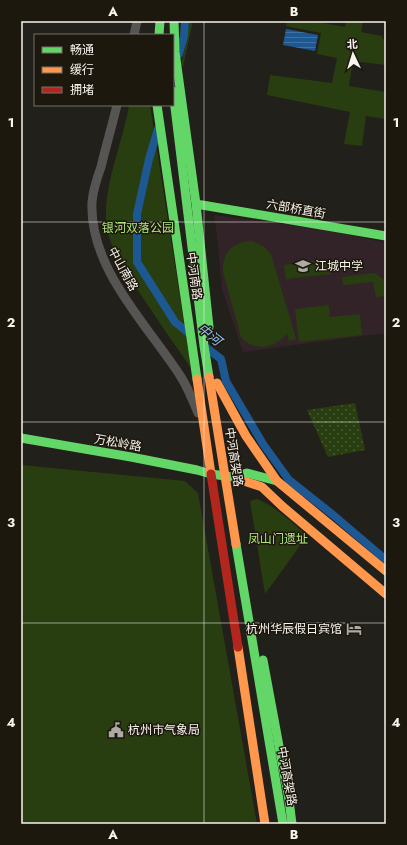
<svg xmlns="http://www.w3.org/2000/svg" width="407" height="845" viewBox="0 0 407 845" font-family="Jost,'Noto Sans SC',sans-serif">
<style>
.education{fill:#322328}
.grass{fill:url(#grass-dots)}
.park{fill:#293e10}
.water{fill:url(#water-rules)}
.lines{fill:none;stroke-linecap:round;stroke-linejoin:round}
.canal{stroke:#1d5893;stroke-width:8}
.street{stroke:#565553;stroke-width:9}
.fast{stroke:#63d668;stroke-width:9}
.slow{stroke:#ff974d;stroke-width:9}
.jam{stroke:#b3261e;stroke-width:9}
.fast-bridge{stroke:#63d668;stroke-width:9}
.slow-bridge{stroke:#ff974d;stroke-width:9}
.grid{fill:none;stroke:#f8f4ee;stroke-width:1;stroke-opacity:0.55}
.labels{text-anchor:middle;stroke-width:3;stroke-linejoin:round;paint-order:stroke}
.street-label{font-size:12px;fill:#f8f4ee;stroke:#1d180e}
.park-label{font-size:12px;fill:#afe87a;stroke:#1d180e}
.poi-label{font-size:12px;fill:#f8f4ee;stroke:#1d180e;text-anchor:start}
.water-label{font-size:13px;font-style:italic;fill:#94c4f9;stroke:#1d180e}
.neatline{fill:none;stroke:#f8f4ee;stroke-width:1.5}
.grid-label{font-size:13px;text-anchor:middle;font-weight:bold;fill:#f8f4ee}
</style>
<defs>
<pattern id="grass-dots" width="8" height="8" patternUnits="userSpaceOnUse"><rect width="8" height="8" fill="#293e10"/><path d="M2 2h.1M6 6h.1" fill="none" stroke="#495a33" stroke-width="1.8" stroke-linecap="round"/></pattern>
<pattern id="water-rules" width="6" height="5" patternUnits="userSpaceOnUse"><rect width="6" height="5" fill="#1d5893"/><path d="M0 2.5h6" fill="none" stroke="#3f71a2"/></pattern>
</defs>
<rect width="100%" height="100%" fill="#22201a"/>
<path class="education" d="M214 215 322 229 386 243V333L243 352 222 289 217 236Z"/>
<path class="grass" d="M355 403 365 450 328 457 307 410Z"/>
<path class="park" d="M189 21H193L183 67 181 64 186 44Z
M287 21H312L345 27 346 21H363L361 32 382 36 383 39 386 40V65L353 61 349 86 386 92V119L366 116 362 146 344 144 350 112 267 95 270 75 332 83 337 58 317 54 321 33 286 26Z
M129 105H150L191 368C174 344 157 319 141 295 126 271 107 247 106 218 105 181 123 142 129 105Z
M252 241 263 246 271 254 296 339 289 341 287 333C276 349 253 352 241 337L223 272C222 253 232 242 252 241Z
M326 259 327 267 332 269 331 274 286 279 284 265Z
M375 273 384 280 385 296 376 297 373 282 343 285 342 277Z
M329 305 330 317 360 314 362 335 299 342 295 309Z
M21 465 185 481 198 493 257 824H21Z
M257 499C276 507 292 522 307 536L265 594 250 501Z"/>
<path class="water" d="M286 29 318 35 315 51 283 45Z"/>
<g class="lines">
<path class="canal" d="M179 54 184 36 185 21
M158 129 149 159 137 214V262L175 322 191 335
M204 346 221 359 226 381 263 444 289 480 332 514 386 560"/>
<path class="street" d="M134 35 137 21
M117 105C112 126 106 146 101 167 97 178 93 190 92 202 89 269 148 325 181 377 188 388 193 401 198 413"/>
<path class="fast" d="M174 21 175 52 196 204 209 327
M159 35 160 21
M157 105 197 379
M196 204 386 236
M21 438 131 457 197 470 211 474 232 477 247 473 277 481
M263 660 289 800 292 824"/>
<path class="slow" d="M197 379 211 474
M217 383 246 436 277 481 386 571
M238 479 262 487 282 506 386 594
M238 647 265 824"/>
<path class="jam" d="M211 474 238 647"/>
<path class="fast-bridge" d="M173 91 204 346 209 377
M236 544 283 824"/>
<path class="slow-bridge" d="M209 377 236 544"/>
</g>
<path class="grid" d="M204 21V824M21 222H386M21 422H386M21 623H386"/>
<defs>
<g id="school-bare" transform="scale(1.2)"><path d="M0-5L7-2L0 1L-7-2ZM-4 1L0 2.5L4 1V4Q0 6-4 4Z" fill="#adaaa4" stroke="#1d180e" stroke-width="2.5" paint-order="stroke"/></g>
<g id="hotel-bare" transform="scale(1.2)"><path d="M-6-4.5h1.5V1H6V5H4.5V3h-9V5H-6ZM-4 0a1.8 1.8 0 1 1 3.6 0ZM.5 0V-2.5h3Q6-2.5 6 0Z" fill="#adaaa4" stroke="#1d180e" stroke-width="2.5" paint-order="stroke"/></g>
<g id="civic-bare" transform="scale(1.2)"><path d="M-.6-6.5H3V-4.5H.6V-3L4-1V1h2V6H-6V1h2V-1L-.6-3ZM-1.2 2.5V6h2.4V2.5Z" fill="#adaaa4" stroke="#1d180e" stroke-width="2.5" paint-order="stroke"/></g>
</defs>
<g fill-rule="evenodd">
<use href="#school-bare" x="303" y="266"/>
<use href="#hotel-bare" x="354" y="629"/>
<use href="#civic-bare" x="116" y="730"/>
</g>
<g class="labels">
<g class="street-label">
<text transform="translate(296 209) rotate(10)" y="4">六部桥直街</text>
<text transform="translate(123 269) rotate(61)" y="4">中山南路</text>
<text transform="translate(194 276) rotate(82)" y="4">中河南路</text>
<text transform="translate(118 443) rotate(10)" y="4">万松岭路</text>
<text transform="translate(234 457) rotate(81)" y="4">中河高架路</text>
<text transform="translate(287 776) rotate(80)" y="4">中河高架路</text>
</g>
<g class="park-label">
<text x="138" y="232">银河双落公园</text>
<text x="278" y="543">凤山门遗址</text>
</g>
<g class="poi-label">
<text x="315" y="270">江城中学</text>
<text x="342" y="633" text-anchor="end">杭州华辰假日宾馆</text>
<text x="128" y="734">杭州市气象局</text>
</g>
<g class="water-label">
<text transform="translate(210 334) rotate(39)" y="5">中河</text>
</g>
</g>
<rect width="407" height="845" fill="none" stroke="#1d180e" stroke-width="44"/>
<rect x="34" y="34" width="140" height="72" fill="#1d180e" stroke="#757068"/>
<rect x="42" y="47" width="20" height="6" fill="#63d668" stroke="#757068"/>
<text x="70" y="54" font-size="12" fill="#f8f4ee">畅通</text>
<rect x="42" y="67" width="20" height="6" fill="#ff974d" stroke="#757068"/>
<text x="70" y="74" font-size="12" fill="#f8f4ee">缓行</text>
<rect x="42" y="87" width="20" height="6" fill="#b3261e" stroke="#757068"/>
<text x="70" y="94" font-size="12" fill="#f8f4ee">拥堵</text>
<g transform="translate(353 54) rotate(356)" stroke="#1d180e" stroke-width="3" paint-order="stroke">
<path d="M0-3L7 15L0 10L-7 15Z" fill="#f8f4ee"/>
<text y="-6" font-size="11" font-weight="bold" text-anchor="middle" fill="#f8f4ee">北</text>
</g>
<rect x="22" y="22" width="363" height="801" class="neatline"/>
<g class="grid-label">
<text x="113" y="16">A</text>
<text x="294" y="16">B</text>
<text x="11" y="127">1</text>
<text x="396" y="127">1</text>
<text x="11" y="327">2</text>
<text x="396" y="327">2</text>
<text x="11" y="527">3</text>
<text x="396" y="527">3</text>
<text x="11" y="727">4</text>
<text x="396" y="727">4</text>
<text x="113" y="839">A</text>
<text x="294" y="839">B</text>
</g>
</svg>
